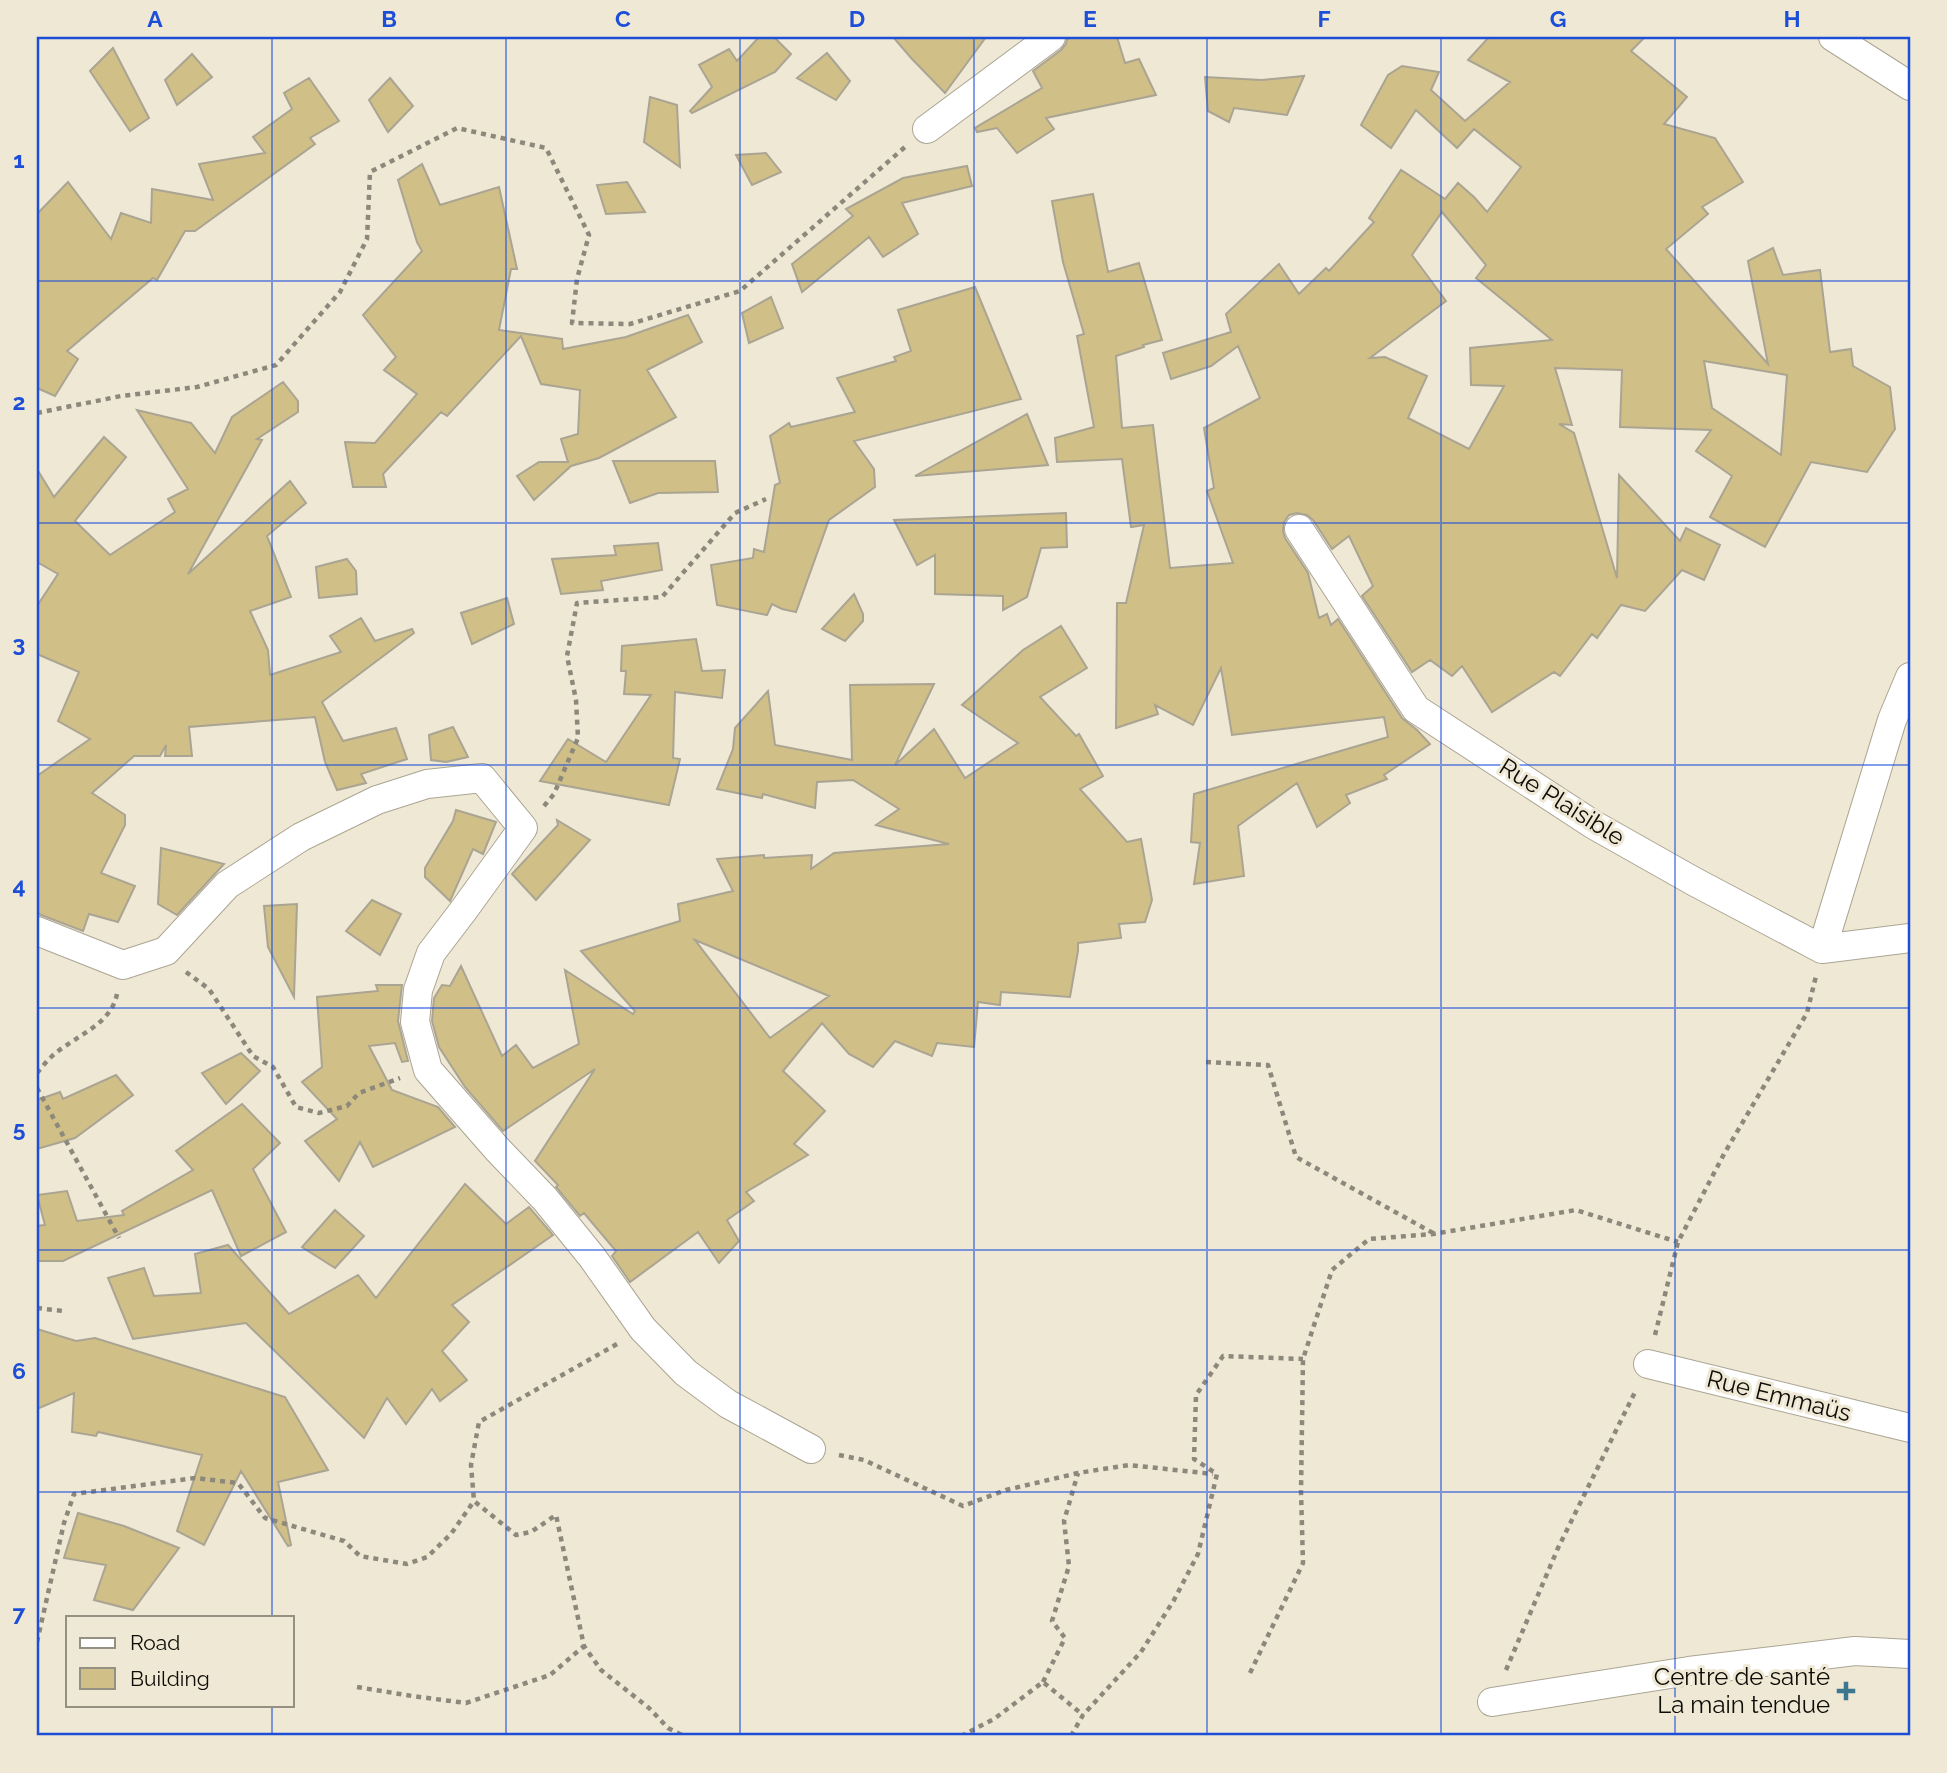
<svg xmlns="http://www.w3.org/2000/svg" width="1947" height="1773" viewBox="0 0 1947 1773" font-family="Raleway,sans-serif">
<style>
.building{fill:#d1bf88;stroke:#aaa492;stroke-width:2;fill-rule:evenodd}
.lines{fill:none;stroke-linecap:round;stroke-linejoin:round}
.minor-casing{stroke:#aba593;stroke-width:30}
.path{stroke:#8c887b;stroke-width:4.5;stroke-dasharray:5 5;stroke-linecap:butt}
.minor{stroke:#fff;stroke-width:28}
.grid{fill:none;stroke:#1d4ed8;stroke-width:2;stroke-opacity:0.55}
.poi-dot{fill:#3c768f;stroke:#eee8d5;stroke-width:2.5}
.labels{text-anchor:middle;stroke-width:6;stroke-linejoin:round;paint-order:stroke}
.street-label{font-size:24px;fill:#0d0b06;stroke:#eee8d5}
.poi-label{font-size:24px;fill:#0d0b06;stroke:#eee8d5;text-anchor:end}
.neatline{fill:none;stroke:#1d4ed8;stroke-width:2.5}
.grid-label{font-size:23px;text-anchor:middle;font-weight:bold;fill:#1d4ed8}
</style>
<rect width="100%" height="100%" fill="#eee8d5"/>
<path class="building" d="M759 37H774L791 54 775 72 692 113 690 111 712 87 699 65 729 49 737 61Z
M893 37H986L945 93 912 59Z
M1073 37H1117L1125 63 1139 59 1156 95 1046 118 1054 129 1017 153 997 128 977 132 975 128 1042 88 1033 71 1061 50 1066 44 1067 39Z
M1489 37H1645L1631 51 1687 97 1664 124 1715 138 1743 182 1702 207 1708 214 1666 249 1768 364 1748 261 1773 248 1783 275 1820 270 1830 352 1851 349 1853 366 1890 387 1895 429 1867 472 1811 462 1765 547 1710 517 1732 476 1696 451 1711 430 1620 427 1622 370 1555 368 1572 425 1559 424 1574 433 1617 578 1619 475 1680 541 1686 528 1720 545 1704 580 1682 570 1645 611 1621 605 1597 638 1592 634 1560 676 1554 672 1492 712 1462 666 1452 676 1430 660 1412 672 1362 596 1373 586 1349 536 1332 549 1313 520 1307 515 1297 513 1289 515 1284 522 1283 531 1285 538 1308 573 1319 618 1327 614 1331 625 1338 619 1402 718 1417 730 1430 744 1384 775 1387 779 1346 795 1350 803 1317 827 1297 783 1238 826 1244 876 1194 884 1200 843 1191 842 1194 794 1388 737 1384 717 1232 735 1221 668 1193 725 1155 705 1158 714 1116 728 1117 603H1126L1144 525 1131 527 1122 459 1057 462 1055 438 1094 427 1077 336 1084 334 1063 262 1052 201 1093 194 1108 272 1139 263 1162 340 1143 345 1144 347 1116 356 1122 428 1153 425 1170 568 1233 563 1207 491 1214 488 1204 428 1260 398 1238 346 1211 366 1171 379 1163 353 1231 332 1226 314 1279 264 1299 294 1326 268 1329 271 1374 222 1369 218 1401 170 1445 199 1458 183 1474 197 1487 212 1521 167 1474 129 1457 148 1416 110 1391 148 1361 125 1388 75 1402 66 1439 72 1431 90 1465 121 1510 82 1468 60ZM1442 212 1486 265 1476 278 1552 340 1470 348 1471 385 1504 386 1469 449 1408 418 1427 376 1385 357 1370 358 1446 301 1412 255ZM1704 361 1787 375 1781 455 1712 408Z
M113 48 149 118 130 131 90 71Z
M827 53 850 81 836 100 797 78Z
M192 54 212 77 177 105 165 80Z
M1304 76 1287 115 1234 108 1229 122 1208 111 1205 77 1262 80Z
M309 78 339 121 310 138 315 144 195 231H185L157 280 153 278 67 351 78 359 55 396 37 388V214L68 182 111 239 121 213 151 223 152 189 213 200 199 164 265 153 253 137 292 109 284 93Z
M390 78 413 106 388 132 369 100Z
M650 97 677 105 680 167 644 142Z
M766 153 781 172 752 185 736 155Z
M422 164 440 205 499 187 517 269H511L499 330 562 339 563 349 626 337 688 315 702 342 647 370 676 417 599 458 571 466 534 500 517 476 539 462H568L561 439 578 434 580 390 541 384 521 336 447 416 441 412 383 474 386 487H353L345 442 375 443 417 394 384 370 396 357 363 315 422 251 417 242 398 180Z
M967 166 972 186 902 203 918 234 883 257 869 237 802 292 792 264 853 216 846 209 903 178Z
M627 182 645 212 606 214 597 185Z
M975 287 1021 399 854 441 874 469 875 487 829 520 796 612 782 609 772 604 767 615 717 605 711 565 753 558 754 549 764 552 775 485 780 483 770 436 789 423 791 427 855 412 837 378 896 361 894 357 911 351 898 310Z
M771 297 783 328 749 343 742 313Z
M283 382 298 401V412L257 439 262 440 188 574 290 481 306 503 267 536 291 597 250 611 268 650 270 675 341 652 330 636 361 618 375 641 412 629 414 633 322 702 343 741 396 728 407 759 361 774 366 783 337 790 325 762 315 717 189 727 192 756H165L166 745 160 756H134L92 793 125 815V825L101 873 135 886 118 922 89 914 83 931 41 915 37 913V776L90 739 58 721 79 672 37 654V606L58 574 37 562V469L54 497 104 437 126 457 75 521 110 555 175 512 168 499 188 489 137 410 191 423 215 453 232 417Z
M1027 414 1048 465 915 476Z
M613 461H715L718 492 658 493 630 503Z
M1066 513 1067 547 1041 548 1027 597 1003 610V596L935 594V555L917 565 894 520Z
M658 543 662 570 601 581 603 590 561 594 552 559 616 555 614 546Z
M347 559 356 571 357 594 319 598 316 567Z
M854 594 863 614V621L845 641 822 629Z
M507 598 514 624 472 644 461 613Z
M1061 626 1087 668 1040 697 1076 736 1079 734 1103 776 1080 789 1127 842 1141 839 1152 900 1145 922 1119 924 1121 938 1078 943V951L1070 997 1001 992 1000 1005 978 1002 974 1047 937 1043 932 1056 895 1041 873 1067 849 1054 822 1023 783 1071 825 1111 794 1144 808 1155 746 1192 754 1201 727 1220 739 1241 719 1263 698 1232 630 1282 612 1256 616 1251 584 1213 580 1216 556 1187 558 1185 535 1161 595 1069 503 1131 465 1087 439 1047 432 1021 434 998 442 985 450 986 461 966 502 1056 516 1045 533 1068 579 1044 565 970 633 1014 635 1011 581 951 680 921 678 904 733 891 717 859 764 855V858L812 855 811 869 834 853 949 844 876 825 899 809 853 780 817 782 815 808 763 794 762 798 717 789 733 749 735 728 768 691 775 745 852 760 850 685 934 684 895 765 934 729 965 778 1018 743 962 705 1023 650ZM695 940 829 996 770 1038Z
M696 639 702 671 725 670 722 698 675 692 673 758 680 759 669 805 540 781 568 739 606 762 651 695 624 694 626 671H621L622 646Z
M453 727 468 757 446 762 431 760 429 735Z
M456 810 496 822 483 854 473 849 450 901 425 877V868L453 821Z
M557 820 590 840 536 900 512 874 558 825Z
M161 848 224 864 177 915 158 904Z
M372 900 401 914 380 955 346 931Z
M297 904 294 997 268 947 264 906Z
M376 985H402L398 1021 408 1061 402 1062 395 1043 369 1046 392 1090 438 1107 455 1127 373 1167 360 1142 339 1181 305 1141 337 1119 302 1082 322 1067 317 997 378 991Z
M241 1053 260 1071 226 1104 202 1073Z
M116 1075 133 1095 75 1138 37 1149V1100L60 1092 63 1099Z
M242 1104 280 1143 253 1169 286 1232 241 1256 212 1190 63 1261H37V1226L45 1225 37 1195 67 1191 77 1221 124 1215 122 1211 193 1170 176 1151Z
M465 1184 506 1224 529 1207 553 1235 452 1305 469 1322 442 1351 467 1380 440 1401 432 1389 406 1424 387 1398 364 1438 246 1323 133 1339 108 1278 144 1268 154 1296 201 1293 195 1254 228 1245 289 1314 358 1275 376 1298Z
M335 1210 364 1236 335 1268 302 1247Z
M37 1329 76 1341 95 1338 285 1397 328 1470 278 1482 291 1545 288 1546 241 1471 204 1545 177 1531 202 1455 98 1432 96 1436 72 1432 74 1393 37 1409Z
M78 1513 124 1526 179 1548 133 1610 94 1600 106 1565 64 1558Z"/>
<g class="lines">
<g class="minor-casing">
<path id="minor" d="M1833 37 1910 86
M927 129 1051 37
M1299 529 1416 709 1594 825 1695 882 1822 949 1910 938
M37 931 123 965 166 951 227 885 301 837 377 800 427 784 482 778 523 828 463 911 431 953 418 990 415 1022 428 1070 498 1150 545 1199 592 1257 643 1329 686 1373 728 1404 811 1449
M1822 949 1892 720 1910 677
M1648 1364 1910 1428
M1492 1702 1689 1671 1855 1651 1910 1654"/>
</g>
<path class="path" d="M37 413 121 396 197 387 276 365 340 292 367 239 370 172 457 128 546 148 589 235 577 279 572 323 630 324 740 291 905 147
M544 806 554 794 578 738 576 700 567 656 577 603 662 597 735 513 766 499
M186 972 209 989 253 1056 273 1067 296 1107 319 1113 347 1106 359 1093 400 1078
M1206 1062 1268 1065 1296 1157 1433 1233
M37 1073C43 1066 49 1058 57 1052 78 1035 111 1024 117 994
M37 1088 119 1238
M37 1308 63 1311
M1655 1335 1678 1242 1724 1154 1807 1013 1816 976
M617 1344 479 1422 471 1465 474 1501 516 1535 531 1532 556 1515 584 1646 601 1670 649 1708 668 1728 684 1736
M839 1455 864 1460 963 1506 1006 1490 1078 1473 1129 1465 1213 1474
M37 1642 64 1523 74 1494 195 1478 238 1483 265 1518 344 1541 360 1556 407 1564 427 1557 451 1534 474 1501
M1506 1670 1558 1548 1636 1390
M1250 1673 1303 1563 1301 1491 1303 1359 1332 1270 1369 1239 1433 1234 1576 1210 1678 1242
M1043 1682 1065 1638 1052 1621 1069 1566 1064 1521 1078 1473
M357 1687 412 1696 466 1703 550 1675 584 1646
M961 1736 994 1719 1043 1682 1083 1715
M1071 1736 1083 1715 1141 1652 1174 1600 1198 1554 1217 1474 1194 1459 1196 1395 1223 1356 1303 1359"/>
<use href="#minor" class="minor"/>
</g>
<path class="grid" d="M272 37V1617M506 37V1736M740 37V1736M974 37V1736M1207 37V1736M1441 37V1736M1675 37V1736M37 281H1910M37 523H1910M37 765H1910M37 1008H1910M37 1250H1910M37 1492H1910M272 1705V1736"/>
<path class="poi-dot" d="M1842.5 1680.5h7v7h7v7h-7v7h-7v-7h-7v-7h7z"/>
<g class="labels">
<g class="street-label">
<text transform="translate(1562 802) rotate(32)" y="8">Rue Plaisible</text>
<text transform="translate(1779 1396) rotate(14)" y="8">Rue Emmaüs</text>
</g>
<g class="poi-label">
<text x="1830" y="1685">Centre de santé<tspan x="1830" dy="28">La main tendue</tspan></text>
</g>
</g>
<rect width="1947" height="1773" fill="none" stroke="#eee8d5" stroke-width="77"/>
<rect x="66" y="1616" width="228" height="91" fill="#eee8d5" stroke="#949082" stroke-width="2"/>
<rect x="80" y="1638" width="35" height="10" fill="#ffffff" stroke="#949082" stroke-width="2"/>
<text x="130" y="1650" font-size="21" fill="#0d0b06">Road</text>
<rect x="80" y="1668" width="35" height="21" fill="#d1bf88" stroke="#949082" stroke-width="2"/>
<text x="130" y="1686" font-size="21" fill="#0d0b06">Building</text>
<rect x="38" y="38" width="1871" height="1696" class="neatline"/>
<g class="grid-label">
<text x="155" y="27">A</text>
<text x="389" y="27">B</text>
<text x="623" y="27">C</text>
<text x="857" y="27">D</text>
<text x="1090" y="27">E</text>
<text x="1324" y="27">F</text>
<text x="1558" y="27">G</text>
<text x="1792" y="27">H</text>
<text x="19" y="168">1</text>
<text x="19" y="410">2</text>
<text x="19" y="652">3</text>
<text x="19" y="894">4</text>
<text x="19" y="1137">5</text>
<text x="19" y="1379">6</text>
<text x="19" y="1621">7</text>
</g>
</svg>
